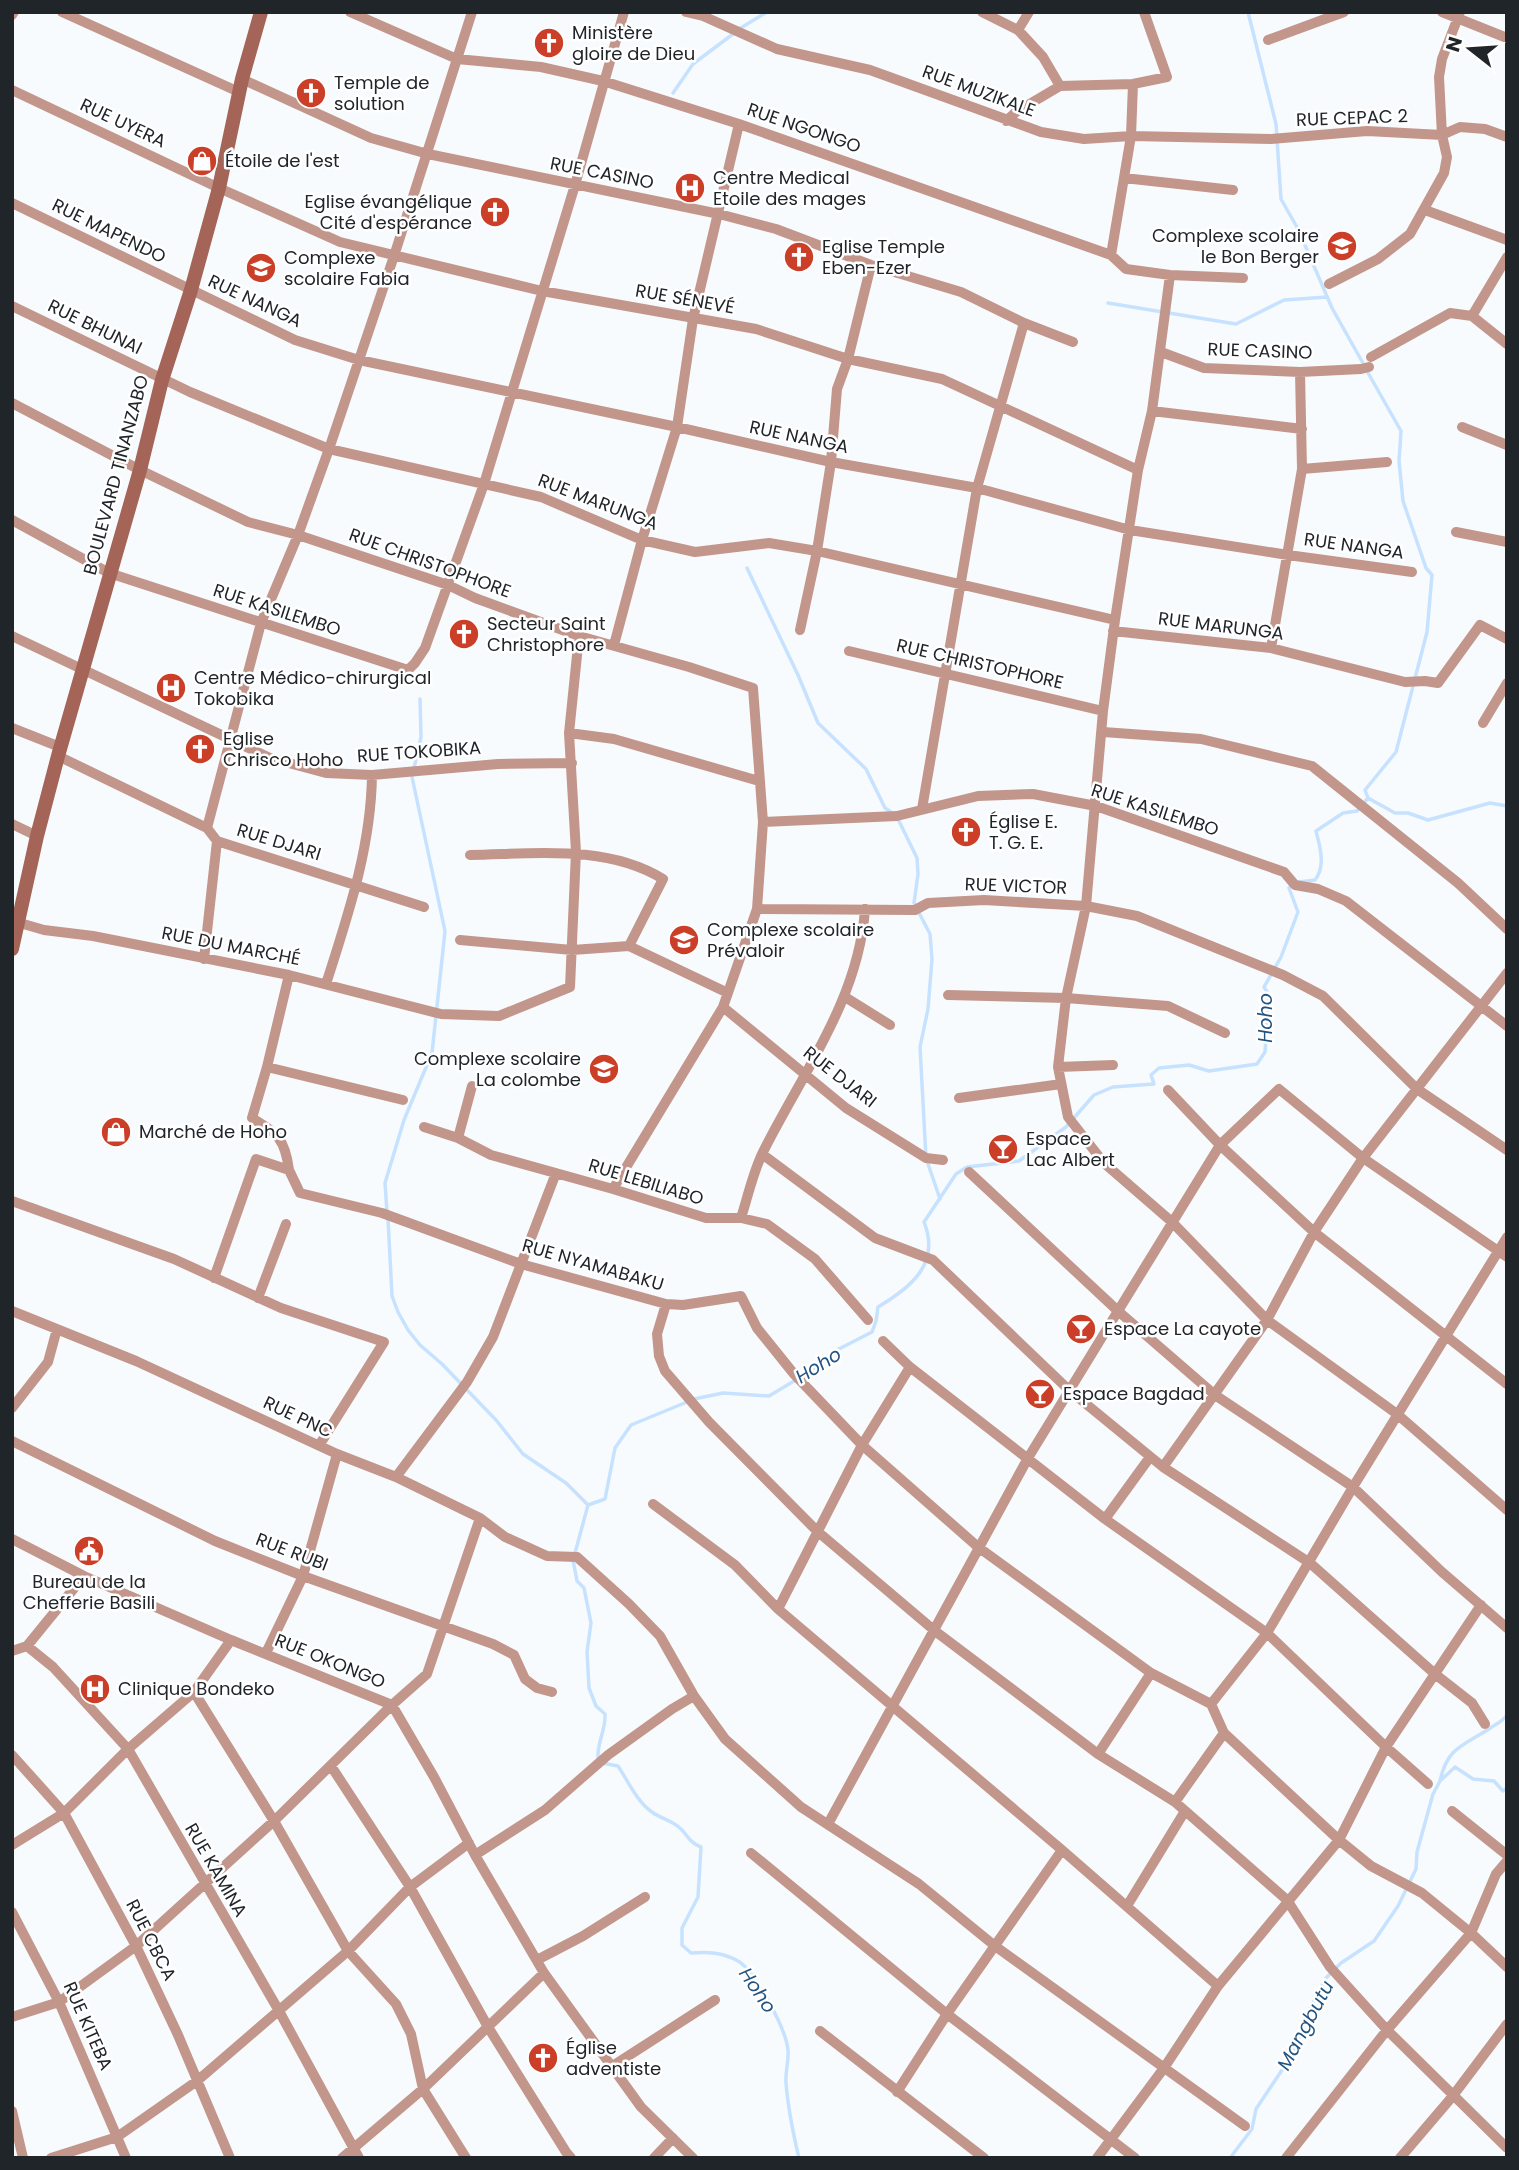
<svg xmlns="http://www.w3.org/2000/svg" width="1519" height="2170" viewBox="0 0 1519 2170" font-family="Poppins,sans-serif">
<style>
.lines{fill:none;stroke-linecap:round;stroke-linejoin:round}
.stream{stroke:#c6e2ff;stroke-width:3.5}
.street{stroke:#c3968c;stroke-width:10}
.secondary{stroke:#a46458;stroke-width:14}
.labels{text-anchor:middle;stroke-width:5;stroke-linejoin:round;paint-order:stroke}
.poi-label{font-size:18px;fill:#20252a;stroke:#fff;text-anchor:start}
.street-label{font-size:18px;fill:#20252a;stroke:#fff}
.water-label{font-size:19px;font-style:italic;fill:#215482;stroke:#fff}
</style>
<rect width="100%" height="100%" fill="#f8fbfe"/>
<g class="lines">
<path class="stream" d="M1248 12 1276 124 1281 199 1298 229 1332 308 1364 365
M739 29 767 12
M673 93 693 64 733 34
M1108 303 1236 324 1284 300 1327 297
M1367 371 1401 431 1399 461 1403 501 1426 568 1432 575 1427 632 1396 752 1365 790 1368 798
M747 568 798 675 818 723 866 769 885 808 891 812
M1368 798 1395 813H1408L1428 820 1490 803 1507 806
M897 817 917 858 918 874 914 903 930 934 932 959 928 1009 920 1047 926 1158 940 1199
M1299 882 1315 880C1326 866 1320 847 1316 831L1343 813 1357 811 1368 798
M387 1212 385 1183 404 1120 432 1053 445 931 412 777 421 737 420 699
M388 1219 392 1296 398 1312 408 1330 420 1345 442 1364 496 1420 523 1454 566 1483 588 1505
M694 1399 723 1393 769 1396 809 1372 833 1352 872 1332 876 1321 878 1307C910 1288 941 1264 924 1222L956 1174 967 1167 1019 1161 1066 1127 1094 1095 1113 1087 1154 1084 1151 1075 1159 1068 1189 1065 1209 1071 1257 1064 1265 1052 1269 995 1264 987 1281 957 1298 912 1289 888 1293 884
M588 1505 605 1499 615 1448 631 1425 687 1402
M575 1553 588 1505
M573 1560 577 1581 584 1588 591 1623 587 1652 589 1688 596 1706 605 1714C606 1730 597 1742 598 1758
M602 1763 618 1766C628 1781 637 1802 652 1812 661 1819 672 1820 681 1829 688 1836 690 1843 701 1847L698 1897 682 1928V1945L691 1953C708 1952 722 1952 738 1961 755 1971 786 2029 788 2050 789 2061 785 2072 786 2083 788 2108 793 2133 799 2158
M1440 1781C1447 1748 1462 1746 1489 1729 1496 1724 1502 1722 1507 1715
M1230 2158 1252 2129 1256 2109 1294 2052 1309 2010 1326 1978 1341 1963 1374 1941 1398 1906 1416 1869 1417 1852 1433 1794 1440 1781 1455 1767 1473 1779 1494 1781 1503 1791 1507 1788"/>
<path class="street" d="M62 12 239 92
M350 12 457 59 541 67 603 81 739 124 1111 255 1126 269 1170 275 1243 278
M686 12 703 16 777 49 870 70 1041 132 1084 139 1131 136 1271 139 1367 131 1442 135 1460 127 1485 129 1507 137
M982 12 1018 30 1043 57 1060 86
M1442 12 1507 38
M12 15 14 12
M1018 30 1029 12
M1268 40 1344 12
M242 79 371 138 428 154 719 214 776 229 871 265 961 292 1024 323 1073 342
M12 90 219 188 340 242 542 291 756 329 848 359 942 379 1138 470
M1006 121 1016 112 1060 86 1133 84 1167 77 1144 12
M1124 178 1233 190
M12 203 295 340 359 360 677 427 831 462 977 488 1130 530 1288 555 1412 572
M1425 210 1507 240
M1111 255 1131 136 1133 84
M1170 275 1152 411 1138 470 1115 620 1103 711 1086 906 1066 998 1058 1067 1068 1117 1104 1163 1172 1222 1267 1320 1397 1414 1507 1510
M1329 284 1378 259 1410 234 1444 173 1447 157 1442 135 1439 77 1442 59 1460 12
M12 306 190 392 329 449 541 497 642 540 695 552 769 543 817 551 1115 620
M1472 316 1507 257
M1472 316 1507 344
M1161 352 1204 368 1300 372 1361 369 1369 367
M1371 357 1450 313 1472 316
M12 403 140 470 248 522 298 535 448 585 475 598 579 636 689 667 753 688 763 822 757 909 723 1007 613 1189
M1152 411 1302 429
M1462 427 1507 445
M1302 469 1387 462
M12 520 109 573 408 670 415 663 425 648 484 484 575 185 624 12
M1456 532 1507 542
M800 630 817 551 831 462 837 389 848 359 871 265
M1113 631 1271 648 1405 682 1425 681 1438 683 1480 625 1507 639
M12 636 270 758 326 773 372 775 498 764 572 763
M614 645 642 540 677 427 693 319 739 124
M1271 648 1302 469 1300 372
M849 651 1103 711
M1483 723 1507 683
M12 728 60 747
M1103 732 1201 739 1312 766 1458 883 1507 929
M569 733 614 739 759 781
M58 756 207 828 217 841 424 907
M922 809 977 488 1024 323
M763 822 897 816 978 796 1033 794 1096 806 1284 872 1295 885 1318 889 1346 901 1507 1026
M12 824 37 836
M207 828 261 623 298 535 329 449 394 256 472 12
M470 855C534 854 606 844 663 879L629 946
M757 909 915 910 928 903 984 900 1086 906 1137 916 1283 975 1323 996 1417 1089 1507 1150
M13 921 44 930 93 936 289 975 441 1014 499 1016 570 987 576 852 569 733 579 636
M460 940 572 950 629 946 728 993
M204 959 217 841
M289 975 267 1067 252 1118C278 1134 285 1139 289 1170
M326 984C348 915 371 848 372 775
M948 995 1066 998 1168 1006 1225 1033
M845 997 890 1025
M723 1007 846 1108 926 1158 943 1160
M267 1067 403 1100
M1058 1067 1113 1065
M1168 1090 1220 1145 1314 1232 1507 1384
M959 1098 1061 1084
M424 1127 458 1138 491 1155 613 1189 706 1218H741L767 1224 815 1259 868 1320
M458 1138 472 1086
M762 1154 875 1238 933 1260 1069 1390 1163 1467 1310 1563 1435 1674 1472 1703 1485 1724
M969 1172 1118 1311 1215 1395 1353 1487 1442 1572 1507 1628
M12 1201 174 1259 281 1308 384 1342 320 1444
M741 1218C748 1196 753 1172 763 1152 802 1074 859 999 865 909
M214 1278 256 1159 289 1170 300 1193 382 1213 521 1264 666 1304 683 1305 741 1296 757 1328 794 1374 862 1445 978 1547 1151 1673 1211 1704 1224 1733 1339 1840 1371 1866 1422 1893 1471 1933 1507 1967
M258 1298 286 1224
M666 1304 657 1334 659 1356 665 1371 709 1422 817 1531 935 1631 1098 1754 1175 1802 1287 1900 1330 1967 1387 2030 1507 2148
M12 1311 136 1361 337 1454 396 1477 480 1518 505 1537 547 1556 577 1557 629 1604 660 1636 694 1696 725 1739 801 1807 919 1884 995 1946 1245 2126
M883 1341 910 1367 1105 1519 1267 1633 1386 1747 1428 1784
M12 1408 48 1362 57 1329
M12 1441 215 1541 303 1576 493 1644 514 1655 525 1679 537 1688 552 1692
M1163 1467 1267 1320 1314 1232 1363 1158 1507 973
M396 1477 467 1382 493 1337 556 1173
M653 1504 735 1565 778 1609 1062 1850 1218 1986
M1105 1519 1150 1457
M12 1539 84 1576 231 1640 392 1705 434 1777 475 1855 544 1973 641 2107 693 2158
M778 1609 862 1445 910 1367
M27 1646 84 1576
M12 1651 27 1646 53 1667 128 1749 279 2011 359 2158
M266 1653 303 1576 337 1454
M194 1692 274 1821 348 1951 396 2004 411 2034 423 2089 466 2158
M1211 1704 1267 1633 1353 1487 1507 1237
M1098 1754 1151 1673
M12 1755 64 1813 136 1946 178 2035 230 2158
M331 1766 410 1887 488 2027 566 2152 571 2158
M1175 1802 1224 1733
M1452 1811 1507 1855
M828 1824 1028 1458 1118 1311 1220 1145 1279 1089 1363 1158 1507 1257
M12 1845 64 1813 128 1749 194 1692 231 1640
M751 1853 947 2014 1135 2158
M475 1855 545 1810 608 1755 672 1709 694 1696
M1127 1906 1185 1811
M12 1912 59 2002 126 2158
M537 1960 583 1936 645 1897
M12 2017 59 2002 136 1946 274 1821 392 1705 427 1674 480 1518
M820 2031 984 2158
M611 2067 715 2000
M897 2092 947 2014 1062 1850
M12 2111 23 2158
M51 2158 117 2137 197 2081 348 1951 410 1887 469 1843
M342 2158 423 2089 544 1973
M654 2158 673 2138
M1097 2158 1164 2068 1218 1986 1339 1840 1386 1747 1481 1605
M1286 2158 1387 2030 1471 1933 1496 1874 1507 1861
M1400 2158 1452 2097 1507 2024"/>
<path class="secondary" d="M12 949 37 836 58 756 140 470 162 380 191 290 219 188 242 79 261 12"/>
</g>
<defs>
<g id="church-disc" transform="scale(1.575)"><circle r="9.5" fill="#cb3f29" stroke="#fff"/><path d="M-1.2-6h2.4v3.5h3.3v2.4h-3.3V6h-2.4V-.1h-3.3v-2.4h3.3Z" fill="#fff"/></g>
<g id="shop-disc" transform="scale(1.575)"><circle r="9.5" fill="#cb3f29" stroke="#fff"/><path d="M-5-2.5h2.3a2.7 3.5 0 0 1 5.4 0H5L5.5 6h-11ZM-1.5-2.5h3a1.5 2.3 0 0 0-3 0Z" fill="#fff"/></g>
<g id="hospital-disc" transform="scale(1.575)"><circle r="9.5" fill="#cb3f29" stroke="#fff"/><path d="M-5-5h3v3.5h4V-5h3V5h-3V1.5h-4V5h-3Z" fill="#fff"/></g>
<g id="school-disc" transform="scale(1.575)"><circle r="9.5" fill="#cb3f29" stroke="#fff"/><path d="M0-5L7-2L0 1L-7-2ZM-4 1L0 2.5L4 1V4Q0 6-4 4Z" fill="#fff"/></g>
<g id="bar-disc" transform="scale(1.575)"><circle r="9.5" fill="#cb3f29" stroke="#fff"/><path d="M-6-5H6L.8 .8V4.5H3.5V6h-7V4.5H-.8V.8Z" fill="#fff"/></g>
<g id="civic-disc" transform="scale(1.575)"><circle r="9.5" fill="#cb3f29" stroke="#fff"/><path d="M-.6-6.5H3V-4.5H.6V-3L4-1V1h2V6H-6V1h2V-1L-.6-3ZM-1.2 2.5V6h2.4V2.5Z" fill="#fff"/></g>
</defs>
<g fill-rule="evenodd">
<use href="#church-disc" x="549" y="43"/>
<use href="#church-disc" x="311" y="93"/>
<use href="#shop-disc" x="202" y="161"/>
<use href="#hospital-disc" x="690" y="188"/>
<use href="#church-disc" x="495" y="212"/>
<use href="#school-disc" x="1342" y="246"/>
<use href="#church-disc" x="799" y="257"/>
<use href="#school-disc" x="261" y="268"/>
<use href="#church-disc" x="464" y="634"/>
<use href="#hospital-disc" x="171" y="688"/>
<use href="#church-disc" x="200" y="749"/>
<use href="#church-disc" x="966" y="832"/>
<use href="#school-disc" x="684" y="940"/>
<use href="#school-disc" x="604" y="1069"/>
<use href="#shop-disc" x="116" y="1132"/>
<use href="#bar-disc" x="1003" y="1149"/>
<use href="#bar-disc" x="1081" y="1329"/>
<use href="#bar-disc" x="1040" y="1394"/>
<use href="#civic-disc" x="89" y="1551"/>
<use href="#hospital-disc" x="95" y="1689"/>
<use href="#church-disc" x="543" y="2058"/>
</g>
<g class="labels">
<g class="poi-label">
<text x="572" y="39">Ministère<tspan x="572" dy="21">gloire de Dieu</tspan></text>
<text x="334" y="89">Temple de<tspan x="334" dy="21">solution</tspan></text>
<text x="225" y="167">Étoile de l'est</text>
<text x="713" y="184">Centre Medical<tspan x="713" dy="21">Etoile des mages</tspan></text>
<text x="472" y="208" text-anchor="end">Eglise évangélique<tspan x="472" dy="21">Cité d'espérance</tspan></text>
<text x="1319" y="242" text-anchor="end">Complexe scolaire<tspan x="1319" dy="21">le Bon Berger</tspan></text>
<text x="822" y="253">Eglise Temple<tspan x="822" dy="21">Eben-Ezer</tspan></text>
<text x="284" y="264">Complexe<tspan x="284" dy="21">scolaire Fabia</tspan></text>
<text x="487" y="630">Secteur Saint<tspan x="487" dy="21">Christophore</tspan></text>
<text x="194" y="684">Centre Médico-chirurgical<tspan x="194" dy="21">Tokobika</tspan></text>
<text x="223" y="745">Eglise<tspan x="223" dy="21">Chrisco Hoho</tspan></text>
<text x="989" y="828">Église E.<tspan x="989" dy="21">T. G. E.</tspan></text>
<text x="707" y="936">Complexe scolaire<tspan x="707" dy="21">Prévaloir</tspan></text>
<text x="581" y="1065" text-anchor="end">Complexe scolaire<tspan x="581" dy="21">La colombe</tspan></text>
<text x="139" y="1138">Marché de Hoho</text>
<text x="1026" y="1145">Espace<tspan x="1026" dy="21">Lac Albert</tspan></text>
<text x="1104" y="1335">Espace La cayote</text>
<text x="1063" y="1400">Espace Bagdad</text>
<text x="89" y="1588" text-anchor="middle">Bureau de la<tspan x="89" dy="21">Chefferie Basili</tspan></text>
<text x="118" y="1695">Clinique Bondeko</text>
<text x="566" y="2054">Église<tspan x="566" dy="21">adventiste</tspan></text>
</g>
<g class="street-label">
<text transform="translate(979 91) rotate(20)" y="6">RUE MUZIKALE</text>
<text transform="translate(1352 118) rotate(-2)" y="6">RUE CEPAC 2</text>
<text transform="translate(123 123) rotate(25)" y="6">RUE UYERA</text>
<text transform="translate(804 128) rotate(19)" y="6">RUE NGONGO</text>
<text transform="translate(602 173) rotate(11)" y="6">RUE CASINO</text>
<text transform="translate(109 231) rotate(26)" y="6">RUE MAPENDO</text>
<text transform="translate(685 299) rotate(10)" y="6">RUE SÉNEVÉ</text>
<text transform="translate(255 301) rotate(25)" y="6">RUE NANGA</text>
<text transform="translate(95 327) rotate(26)" y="6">RUE BHUNAI</text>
<text transform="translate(1260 351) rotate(2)" y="6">RUE CASINO</text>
<text transform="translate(799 437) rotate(12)" y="6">RUE NANGA</text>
<text transform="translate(116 475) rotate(-75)" y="6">BOULEVARD TINANZABO</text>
<text transform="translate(598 502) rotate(21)" y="6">RUE MARUNGA</text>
<text transform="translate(1354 546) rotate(8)" y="6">RUE NANGA</text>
<text transform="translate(430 563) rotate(20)" y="6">RUE CHRISTOPHORE</text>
<text transform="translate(277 610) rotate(18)" y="6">RUE KASILEMBO</text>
<text transform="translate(1221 626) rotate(7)" y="6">RUE MARUNGA</text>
<text transform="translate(980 664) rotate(13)" y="6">RUE CHRISTOPHORE</text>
<text transform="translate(419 752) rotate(-4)" y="6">RUE TOKOBIKA</text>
<text transform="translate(1155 810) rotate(18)" y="6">RUE KASILEMBO</text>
<text transform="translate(279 842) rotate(17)" y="6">RUE DJARI</text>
<text transform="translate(1016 886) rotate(2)" y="6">RUE VICTOR</text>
<text transform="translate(231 946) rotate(11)" y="6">RUE DU MARCHÉ</text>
<text transform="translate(840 1077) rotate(38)" y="6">RUE DJARI</text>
<text transform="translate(646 1182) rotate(17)" y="6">RUE LEBILIABO</text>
<text transform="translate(593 1265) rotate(16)" y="6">RUE NYAMABAKU</text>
<text transform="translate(298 1417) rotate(25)" y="6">RUE PNC</text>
<text transform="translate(292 1552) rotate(21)" y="6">RUE RUBI</text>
<text transform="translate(330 1661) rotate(22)" y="6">RUE OKONGO</text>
<text transform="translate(216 1870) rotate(60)" y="6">RUE KAMINA</text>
<text transform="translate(151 1940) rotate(63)" y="6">RUE CBCA</text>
<text transform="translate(88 2026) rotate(66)" y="6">RUE KITEBA</text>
</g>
<g class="water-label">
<text transform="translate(1265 1018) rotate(-90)" y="7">Hoho</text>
<text transform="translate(818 1365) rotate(-32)" y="7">Hoho</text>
<text transform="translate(758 1990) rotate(56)" y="7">Hoho</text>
<text transform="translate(1305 2025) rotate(-62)" y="7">Mangbutu</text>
</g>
</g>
<rect width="1519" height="2170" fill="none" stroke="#20252a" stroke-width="28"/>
<g transform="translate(1470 49) rotate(287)" stroke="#ffffff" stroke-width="5" paint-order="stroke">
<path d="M0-5L12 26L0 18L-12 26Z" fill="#20252a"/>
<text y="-10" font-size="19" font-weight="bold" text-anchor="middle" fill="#20252a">N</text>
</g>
</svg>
